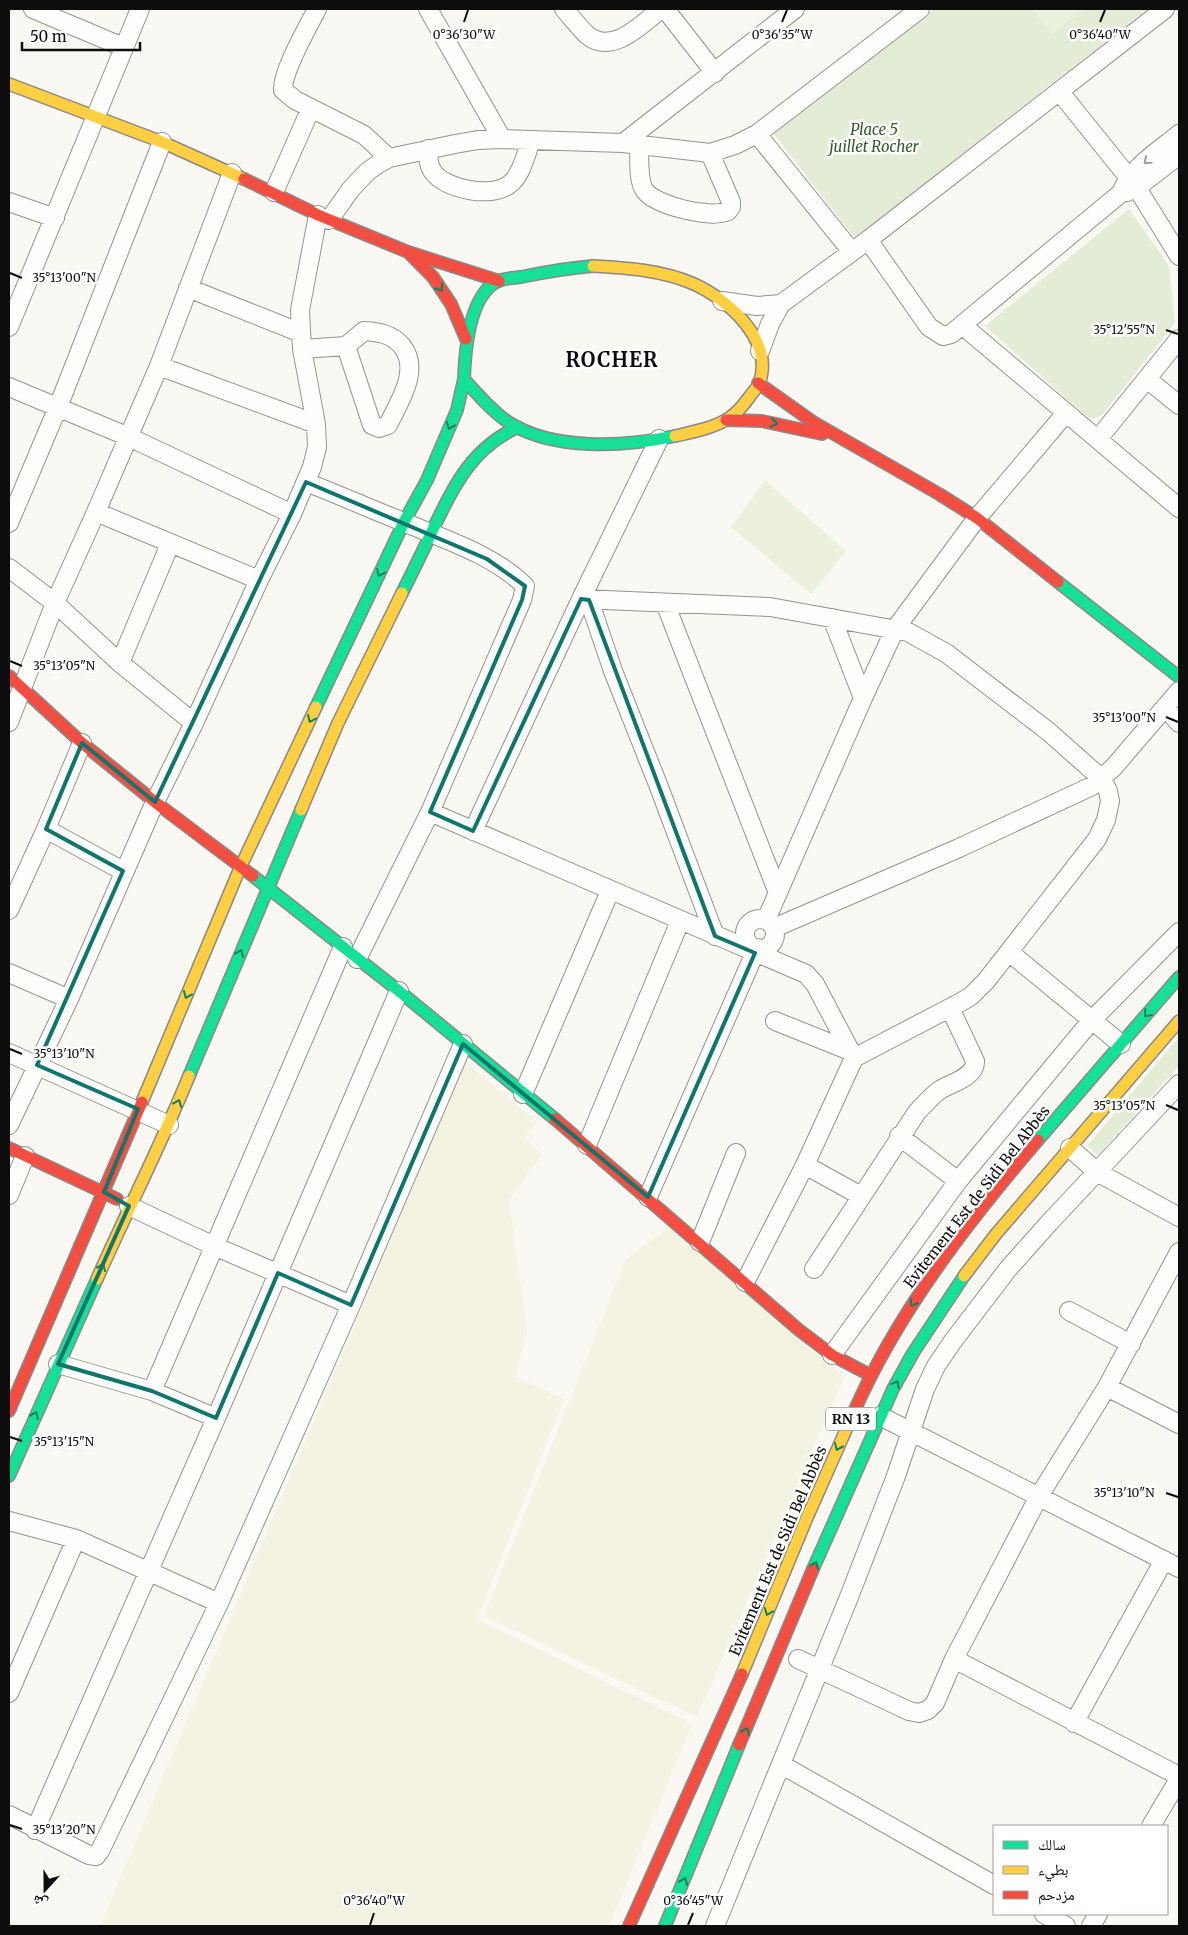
<svg xmlns="http://www.w3.org/2000/svg" width="1188" height="1935" viewBox="0 0 1188 1935" font-family="Merriweather,'Noto Naskh Arabic',serif">
<style>
.farmland{fill:#f4f2e0}
.green{fill:#e3ecd5}
.pitch{fill:#ecf1de}
.lines{fill:none;stroke-linecap:round;stroke-linejoin:round}
.street-casing{stroke:#949390;stroke-width:20}
.fast-casing{stroke:#8a8987;stroke-width:14}
.slow-casing{stroke:#8a8987;stroke-width:14}
.jam-casing{stroke:#8a8987;stroke-width:14}
.street{stroke:#fefefd;stroke-width:18}
.fast{stroke:#16e098;stroke-width:11}
.slow{stroke:#ffcf43;stroke-width:11}
.jam{stroke:#f24e42;stroke-width:11}
.oneway{stroke:#9e9e9d}
.oneway2{stroke:#128159}
.marked{fill:none;stroke:#0f766e;stroke-width:4;stroke-linejoin:round}
.ticks{fill:none;stroke:#0d0d0d;stroke-width:2}
.labels{text-anchor:middle;stroke-width:5;stroke-linejoin:round;paint-order:stroke}
.shield{fill:#fff;stroke:#565656;stroke-width:1}
.shield-label{font-size:14px;font-weight:bold;fill:#0d0d0d}
.park-label{font-size:15px;font-style:italic;fill:#315b26;stroke:#fff}
.street-label{font-size:15px;fill:#0d0d0d;stroke:#fff}
.district-label{font-size:20px;font-weight:bold;letter-spacing:1px;fill:#0d0d0d;stroke:#fff}
.ticks-label{font-size:12px;text-anchor:middle;fill:#0d0d0d;stroke:#fff;stroke-width:5;stroke-linejoin:round;paint-order:stroke}
</style>
<rect width="100%" height="100%" fill="#faf8f2"/>
<path class="farmland" d="M466 1062 537 1122 524 1138 542 1155 509 1200 527 1331 515 1377 564 1399 477 1619 692 1724 609 1926H100Z
M670 1227 844 1377 697 1717 484 1616 626 1259Z"/>
<path class="green" d="M934 9H1147L855 238 773 133Z
M1129 209 1169 266 1175 323 1103 414 1094 419 1086 416 985 326Z
M1179 1037V1066L1098 1155 1087 1146Z"/>
<path class="pitch" d="M1032 9H1084L1052 34Z
M765 480 846 551 811 594 731 527Z"/>
<g class="lines">
<g class="street-casing">
<path id="street" d="M33 9 123 47
M317 9C308 27 282 71 283 90L295 100 364 135 389 158
M428 9 502 139
M564 9C571 17 579 27 587 35 612 56 642 24 661 9
M665 9 715 73
M1059 91 1129 178
M757 134 852 252
M623 143 795 9
M639 145C640 158 637 180 645 191 657 206 711 219 728 211L731 207V202L710 153
M428 149C428 157 428 165 433 172 446 190 494 199 511 183 522 174 526 153 531 141
M1137 188 1179 256
M274 192 311 108
M1127 192 1140 185 1179 155
M9 202 55 218
M329 220 351 189 367 172 378 164 389 158 455 144 478 140 502 139 623 143 710 153 735 145 757 134 920 9
M868 240 929 327 943 336 951 334 1121 193C1130 168 1160 150 1179 134
M188 288 301 333
M722 301 757 306 781 304
M962 325 1179 508
M9 327 140 9
M302 349 346 346 364 331C379 332 392 334 402 346 421 370 399 402 388 425L379 428 372 425 346 346
M760 351 770 324 781 304 868 240 1165 9
M159 366 316 424
M1147 379 1179 405
M9 387 129 437 292 514
M1098 439 1179 339
M306 482C339 495 373 510 406 523 446 540 494 555 525 586L522 600 430 812 357 959
M96 512 259 580
M9 523 58 407 162 142
M9 568 55 603 120 663 194 723
M581 599 770 607 908 632 946 653 1049 732 1102 779 1108 791 1110 801 1106 820 1097 839 986 981 971 996 961 1002 854 1058 805 1165 745 1282
M589 600 613 671 659 787 715 936
M665 603 778 893
M832 618 863 698
M120 663 170 544
M1165 707 1179 723
M9 722 55 603 96 512 159 366 232 173
M430 812 806 974 815 984 854 1058
M46 829 123 871
M473 831 581 599 659 439
M9 910 46 829 82 743
M745 934a15 15 0 1 1 30 0a15 15 0 1 1-30 0Z
M766 920 863 698 895 629 977 518 1066 413
M774 928 959 848 1092 786 1113 768 1179 691
M1009 952 1121 1044
M9 973 69 999
M775 1021 850 1051
M9 1053 169 1125
M523 1094 610 891
M9 1125 69 999 155 802 194 723 259 580 292 514 312 467 317 447 316 424 302 349 300 310 318 215
M899 1136 958 1181
M587 1145 680 921
M1070 1148 1097 1172 1179 1217
M805 1165 861 1196
M9 1195 25 1156
M648 1197 757 948
M129 1206 214 1246 351 1305
M700 1242 736 1153
M814 1269 917 1112C924 1105 931 1096 940 1090 951 1083 976 1077 975 1061L950 1008
M1069 1311 1131 1344
M832 1355 958 1181 1091 1021 1179 932
M58 1364 152 1391 216 1418
M1107 1387 1179 1424
M152 1391 343 947
M880 1416 1179 1568
M9 1521 76 1539 219 1603
M798 1659 909 1711 919 1713 928 1710 935 1703 954 1659 1039 1496 1107 1387 1179 1252
M954 1659 1179 1776
M9 1693 76 1539
M1074 1723 1164 1560
M782 1765 994 1885
M9 1815 89 1855 96 1856 100 1851 219 1603 351 1305 463 1044
M1151 1826 1179 1779
M35 1830 216 1418 399 991
M1044 1914 1066 1926
M715 1926 849 1597 896 1476 925 1389 936 1366 953 1341 1008 1269 1049 1223 1179 1084
M1091 1926 1098 1914"/>
</g>
<g class="fast-casing">
<path id="fast" d="M593 266C569 268 545 272 521 277 514 278 505 278 498 281 469 295 465 351 464 379 477 394 491 410 508 422 553 451 624 447 675 436
M1058 582 1179 677
M402 593C413 571 424 549 434 527 455 484 472 448 518 427
M316 707 404 522 427 480 457 410 464 379
M253 876 399 991 555 1119
M189 1076 301 810
M1038 1140 1179 977
M9 1476 97 1279
M813 1569 893 1389 913 1353 964 1276
M665 1926 739 1745"/>
</g>
<g class="slow-casing">
<path id="slow" d="M9 84 162 142 244 179
M593 266C627 268 662 270 694 284 729 300 775 341 759 384 757 388 753 392 750 396 744 405 738 412 729 418 714 428 693 432 675 436
M301 810 338 723 402 593
M142 1102 240 868 316 707
M964 1276 996 1234 1179 1021
M97 1279C127 1211 161 1145 189 1076
M742 1674 806 1520 853 1414"/>
</g>
<g class="jam-casing">
<path id="jam" d="M244 179 318 215 408 252 499 281
M410 254 433 277 451 304 466 339
M758 383 813 422 939 494 977 518 1058 582
M726 420 762 421 822 434
M9 676 82 743 155 802 253 876
M555 1119 799 1330 832 1355 870 1375
M9 1148 117 1199
M9 1411 142 1102
M853 1414C897 1313 967 1223 1038 1140
M739 1745 813 1569
M629 1926 742 1674"/>
</g>
<use href="#street" class="street"/>
<use href="#fast" class="fast"/>
<use href="#slow" class="slow"/>
<use href="#jam" class="jam"/>
</g>
<defs><path id="oneway-chevron" d="M-2-3.5L2.5 0L-2 3.5" fill="none" stroke-width="1.6" stroke-linecap="round" stroke-linejoin="round" transform="scale(1.25)"/></defs>
<use class="oneway" href="#oneway-chevron" transform="translate(1147 161) rotate(140)"/>
<g class="oneway2">
<use href="#oneway-chevron" transform="translate(440 288) rotate(55)"/>
<use href="#oneway-chevron" transform="translate(774 423) rotate(10)"/>
<use href="#oneway-chevron" transform="translate(450 426) rotate(113)"/>
<use href="#oneway-chevron" transform="translate(380 573) rotate(115)"/>
<use href="#oneway-chevron" transform="translate(311 719) rotate(115)"/>
<use href="#oneway-chevron" transform="translate(240 953) rotate(-68)"/>
<use href="#oneway-chevron" transform="translate(187 995) rotate(113)"/>
<use href="#oneway-chevron" transform="translate(1147 1014) rotate(131)"/>
<use href="#oneway-chevron" transform="translate(178 1103) rotate(-67)"/>
<use href="#oneway-chevron" transform="translate(102 1267) rotate(-66)"/>
<use href="#oneway-chevron" transform="translate(913 1303) rotate(123)"/>
<use href="#oneway-chevron" transform="translate(896 1384) rotate(-62)"/>
<use href="#oneway-chevron" transform="translate(35 1415) rotate(-66)"/>
<use href="#oneway-chevron" transform="translate(838 1447) rotate(114)"/>
<use href="#oneway-chevron" transform="translate(815 1565) rotate(-67)"/>
<use href="#oneway-chevron" transform="translate(768 1612) rotate(112)"/>
<use href="#oneway-chevron" transform="translate(746 1731) rotate(-67)"/>
<use href="#oneway-chevron" transform="translate(684 1881) rotate(-68)"/>
</g>
<path class="marked" d="M306 482 487 559 525 586 522 600 430 812 473 831 581 599 589 600 715 936 755 953 648 1197 463 1044 351 1305 278 1273 216 1418 152 1391 58 1364 129 1206 104 1192 138 1109 37 1065 123 871 46 829 82 743 155 802Z"/>
<path class="ticks" d="M464 22 468 10M782 22 787 10M1100 22 1105 10M10 273 22 278M1166 330 1178 334M10 661 22 666M1166 717 1178 722M10 1049 22 1054M1166 1105 1178 1110M10 1437 22 1441M1166 1493 1178 1497M10 1825 22 1829M370 1925 374 1913M688 1925 693 1913"/>
<g class="labels">
<rect class="shield" x="826" y="1407.5" width="50" height="23" rx="4"/>
<g class="shield-label">
<text x="851" y="1424">RN 13</text>
</g>
<g class="park-label">
<text x="874" y="135">Place 5<tspan x="874" dy="17">juillet Rocher</tspan></text>
</g>
<g class="street-label">
<text transform="translate(977 1197) rotate(-52)" y="5">Evitement Est de Sidi Bel Abbès</text>
<text transform="translate(778 1551) rotate(-67)" y="5">Evitement Est de Sidi Bel Abbès</text>
</g>
<g class="district-label">
<text x="612" y="367">ROCHER</text>
</g>
</g>
<g class="ticks-label">
<text x="464" y="39">0°36'30"W</text>
<text x="782" y="39">0°36'35"W</text>
<text x="1100" y="39">0°36'40"W</text>
<text x="64" y="282">35°13'00"N</text>
<text x="1124" y="334">35°12'55"N</text>
<text x="64" y="670">35°13'05"N</text>
<text x="1124" y="722">35°13'00"N</text>
<text x="64" y="1058">35°13'10"N</text>
<text x="1124" y="1110">35°13'05"N</text>
<text x="64" y="1446">35°13'15"N</text>
<text x="1124" y="1497">35°13'10"N</text>
<text x="64" y="1834">35°13'20"N</text>
<text x="374" y="1905">0°36'40"W</text>
<text x="693" y="1905">0°36'45"W</text>
</g>
<rect width="1188" height="1935" fill="none" stroke="#0d0d0d" stroke-width="20"/>
<rect x="993" y="1825" width="175" height="90" fill="#ffffff" stroke="#9e9e9e"/>
<rect x="1003" y="1841" width="25" height="8" fill="#16e098" stroke="#9e9e9e"/>
<text x="1038" y="1850" font-size="15" fill="#0d0d0d">سالك</text>
<rect x="1003" y="1866" width="25" height="8" fill="#ffcf43" stroke="#9e9e9e"/>
<text x="1038" y="1875" font-size="15" fill="#0d0d0d">بطيء</text>
<rect x="1003" y="1891" width="25" height="8" fill="#f24e42" stroke="#9e9e9e"/>
<text x="1038" y="1900" font-size="15" fill="#0d0d0d">مزدحم</text>
<g transform="translate(45 1890) rotate(201)" stroke="#ffffff" stroke-width="4" paint-order="stroke">
<path d="M0-4L9 19L0 12L-9 19Z" fill="#0d0d0d"/>
<text y="-8" font-size="14" font-weight="bold" text-anchor="middle" fill="#0d0d0d">ش</text>
</g>
<path d="M22 42v8h118v-8" fill="none" stroke="#0d0d0d" stroke-width="2.5"/>
<text x="30" y="42" font-size="15" fill="#0d0d0d" stroke="#ffffff" stroke-width="4" paint-order="stroke">50 m</text>
</svg>
